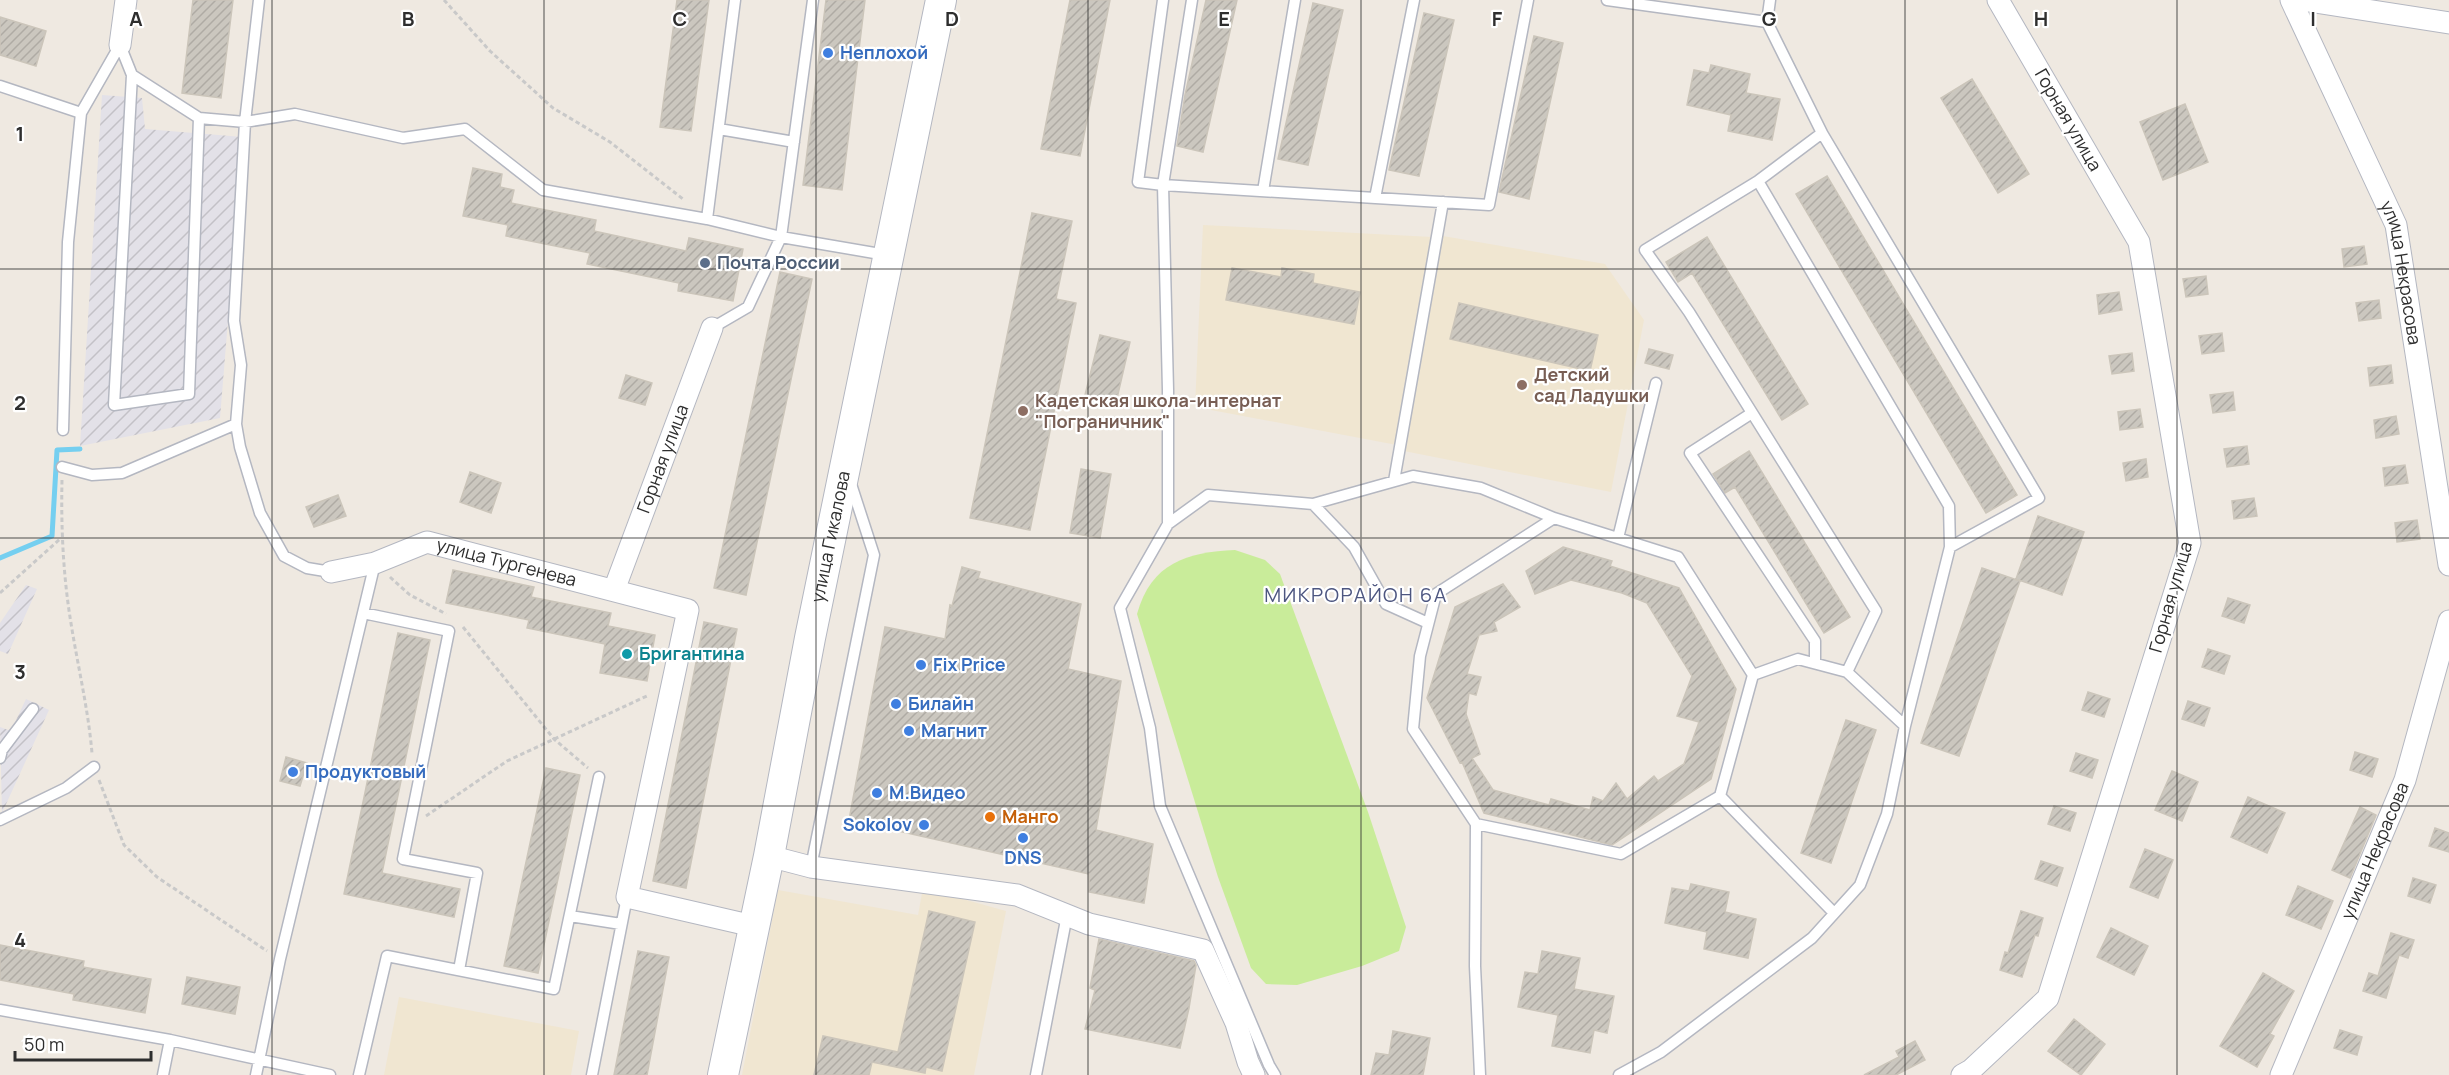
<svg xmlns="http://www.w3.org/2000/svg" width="2449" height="1075" viewBox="0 0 2449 1075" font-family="Manrope,sans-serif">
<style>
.industrial{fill:url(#industrial-furrows)}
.education{fill:#f0e6d1}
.pitch{fill:#c9ec9a}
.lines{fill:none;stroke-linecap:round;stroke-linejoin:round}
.stream{stroke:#75cff0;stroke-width:5}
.building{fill:url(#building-hatch);stroke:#cbc5ba;stroke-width:1.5}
.lane-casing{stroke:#b4b7c1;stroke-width:13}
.street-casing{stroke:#b4b7c1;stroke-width:23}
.secondary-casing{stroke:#b4b7c1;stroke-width:32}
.path{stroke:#c9c9c9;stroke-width:3;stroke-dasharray:4.5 3;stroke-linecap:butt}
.lane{stroke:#fff;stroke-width:10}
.street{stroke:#fff;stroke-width:21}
.secondary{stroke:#fff;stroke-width:30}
.grid{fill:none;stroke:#2e2e2e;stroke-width:1.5;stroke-opacity:0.55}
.shop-dot{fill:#3f7fe0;stroke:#fff;stroke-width:2}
.service-dot{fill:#5c6f8a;stroke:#fff;stroke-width:2}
.education-dot{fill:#8d6e63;stroke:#fff;stroke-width:2}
.culture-dot{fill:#0f9aa8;stroke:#fff;stroke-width:2}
.food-dot{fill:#e8710a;stroke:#fff;stroke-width:2}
.labels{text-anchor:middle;stroke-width:4.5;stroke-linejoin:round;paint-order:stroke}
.shop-label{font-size:18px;font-weight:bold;fill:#366cbe;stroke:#fff;text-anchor:start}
.street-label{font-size:18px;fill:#2e2e2e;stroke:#fff}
.service-label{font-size:18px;font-weight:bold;fill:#4e5e75;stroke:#fff;text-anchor:start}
.education-label{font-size:18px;font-weight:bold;fill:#785e54;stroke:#fff;text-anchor:start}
.culture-label{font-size:18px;font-weight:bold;fill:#0d838f;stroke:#fff;text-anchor:start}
.food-label{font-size:18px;font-weight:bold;fill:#c56008;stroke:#fff;text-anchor:start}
.neighbourhood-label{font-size:20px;letter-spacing:1.5px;fill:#4d5680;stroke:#fff}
.grid-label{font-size:20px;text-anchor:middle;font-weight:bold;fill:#2e2e2e;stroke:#fff;stroke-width:4.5;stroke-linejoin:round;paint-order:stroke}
</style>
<defs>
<pattern id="industrial-furrows" width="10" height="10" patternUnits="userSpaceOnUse" patternTransform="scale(1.5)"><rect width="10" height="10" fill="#e3e1e8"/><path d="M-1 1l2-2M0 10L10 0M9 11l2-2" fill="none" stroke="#c3c1c7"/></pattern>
<pattern id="building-hatch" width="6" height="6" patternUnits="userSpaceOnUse" patternTransform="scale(1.5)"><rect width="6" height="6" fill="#cbc7bf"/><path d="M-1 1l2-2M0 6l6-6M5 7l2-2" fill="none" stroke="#afaba4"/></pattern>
</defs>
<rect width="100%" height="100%" fill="#efe9e1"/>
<path class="industrial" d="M102 95 142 98 145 129 243 137 220 418 80 446Z
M26 585 37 589 8 654 0 651V623Z
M26 699 49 710 2 813 0 727 11 731Z"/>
<path class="education" d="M1203 225 1432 237 1397 445 1195 407Z
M1443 236 1605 264 1644 320 1611 492 1399 450Z
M923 888 1006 911 974 1075H742L778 890 918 915Z
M399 997 579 1031 571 1075H384Z"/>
<path class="pitch" d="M1235 550 1265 560 1280 574 1368 812 1406 927 1399 951 1362 966 1297 985 1266 984 1251 968 1218 877 1137 614C1151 563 1187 552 1235 550Z"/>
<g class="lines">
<path class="stream" d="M0 558 52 536 57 450 80 449"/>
</g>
<path class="building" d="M193 0H233L221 98 182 93Z
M677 0H709L691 131 660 127Z
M826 0H865L842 190 803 185Z
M1070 0H1110L1080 156 1041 149Z
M1206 0H1237L1203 152 1177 146 1185 95Z
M1313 3 1343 10 1308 165 1278 159Z
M1424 13 1454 20 1419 176 1389 170Z
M0 17 46 31 36 66 0 55Z
M1534 36 1563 43 1529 199 1499 192Z
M1711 65 1750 74 1746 93 1780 99 1772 140 1728 131 1731 115 1687 105 1694 70 1709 73Z
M1972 79 2029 174 1998 193 1941 98Z
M2185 104 2208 162 2163 180 2140 122Z
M473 168 502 174 500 187 514 190 511 203 596 220 594 231 686 251 689 238 743 249 733 301 678 291 679 283 587 264 590 253 506 236 508 225 463 216Z
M1827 176 2017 495 1986 513 1796 194Z
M1032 213 1072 221 1056 299 1076 303 1030 530 970 518Z
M1707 237 1808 404 1782 420 1692 273 1678 282 1666 262Z
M2364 246 2367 264 2344 267 2342 249Z
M1232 268 1281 277 1282 268 1314 274 1313 283 1360 292 1354 324 1226 300Z
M780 272 812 279 746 595 714 588Z
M2206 276 2208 294 2186 297 2183 279Z
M2119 292 2122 310 2099 314 2097 295Z
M2379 300 2381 318 2359 321 2356 303Z
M1459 303 1598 335 1590 371 1450 339Z
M2222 333 2224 351 2202 354 2199 336Z
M1100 335 1130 342 1115 407 1084 399Z
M1649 349 1673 355 1669 369 1645 363Z
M2132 353 2134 371 2112 374 2109 356Z
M2391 365 2393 383 2370 386 2368 368Z
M626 375 652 383 645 405 619 398Z
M2233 392 2235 410 2213 413 2210 395Z
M2140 409 2143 427 2120 430 2118 412Z
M2396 416 2399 434 2376 438 2374 420Z
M2247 446 2249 464 2227 467 2224 449Z
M1749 451 1850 617 1824 633 1735 487 1725 493 1713 474Z
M2146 459 2148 477 2126 481 2123 463Z
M2405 465 2408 483 2385 486 2383 468Z
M1081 469 1111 474 1100 538 1070 533Z
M470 472 501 483 491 513 460 502Z
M338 495 346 516 314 527 306 507Z
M2254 498 2257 516 2234 519 2232 501Z
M2038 516 2084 532 2062 595 2016 579Z
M2417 520 2420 539 2397 542 2395 523Z
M1563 547 1612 561 1610 566 1679 588 1736 689 1711 779 1612 845 1484 813 1462 762 1460 763 1427 698 1455 607 1503 584 1520 607 1494 622 1497 631 1479 635 1467 674 1481 677 1476 695 1469 693 1466 714 1480 754 1472 758 1493 790 1549 805 1551 799 1590 810 1593 797 1603 801 1616 783 1627 799 1654 776 1658 781 1684 764 1699 722 1677 716 1692 676 1647 603 1622 593 1571 580 1535 594 1526 571Z
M962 567 980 572 978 578 1081 604 1068 669 1121 681 1096 830 1153 844 1144 903 1089 892V874L849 820 885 627 945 639 950 605 952 606Z
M1982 568 2020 581 1959 756 1921 743Z
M453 570 534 587 531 597 611 613 608 626 655 635 647 681 600 673 605 644 527 628 529 620 446 603Z
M2228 598 2250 605 2244 623 2222 616Z
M704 622 737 629 686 888 653 881Z
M398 633 430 640 382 873 460 889 454 917 344 894Z
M2208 649 2230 656 2224 674 2202 667Z
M2088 692 2110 699 2104 717 2082 710Z
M2188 701 2210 708 2204 726 2182 719Z
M1846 720 1876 730 1831 863 1801 853Z
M2355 752 2378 759 2372 777 2350 770Z
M2076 753 2098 760 2092 778 2070 771Z
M286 757 307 763 300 786 280 781Z
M546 768 580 775 538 973 504 966Z
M2172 771 2198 782 2182 821 2155 810Z
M2248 797 2285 813 2267 853 2231 837Z
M2054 806 2076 813 2070 831 2048 824Z
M2360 807 2376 815 2350 878 2332 870Z
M2435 828 2449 833V852L2429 846Z
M2145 849 2173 860 2158 898 2130 887Z
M2041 861 2063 868 2057 886 2035 879Z
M2413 878 2436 885 2430 903 2408 896Z
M1691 884 1729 892 1725 912 1756 919 1748 958 1704 949 1707 932 1665 923 1672 888 1689 891Z
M2298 886 2333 901 2321 929 2286 915Z
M929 911 975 922 942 1071 926 1067 925 1073 872 1062 869 1075H814L823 1036 898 1052Z
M2021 911 2043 918 2038 936 2035 935 2022 977 2000 970 2005 952 2008 953Z
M2111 928 2148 946 2134 975 2097 957Z
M2391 933 2414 940 2408 958 2399 955 2386 998 2363 991 2369 973 2378 976Z
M1099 939 1194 961 1196 965 1189 1008 1180 1048 1085 1029 1095 990 1090 988Z
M0 945 84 961 83 967 151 979 145 1013 73 1000 74 994 0 980Z
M638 951 669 957 647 1075H614Z
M1542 951 1580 958 1574 989 1614 996 1607 1033 1594 1030 1590 1053 1552 1046 1558 1015 1518 1007 1525 972 1538 974Z
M2263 973 2294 991 2270 1034 2274 1036 2257 1067 2220 1046Z
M187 977 240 987 235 1014 182 1004Z
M2074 1019 2105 1044 2081 1075 2048 1051Z
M2340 1030 2362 1037 2357 1055 2334 1048Z
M1393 1031 1430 1038 1423 1075H1371L1376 1053 1389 1055Z
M1915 1041 1925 1060 1896 1075H1864L1899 1057 1896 1051Z"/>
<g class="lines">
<g class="lane-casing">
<path id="lane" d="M259 0 245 122 234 321 241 365 236 424 240 447 260 513 284 556 307 568 331 572
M1163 0 1138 182 1163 185 1168 390V524L1120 608 1150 728 1160 806 1269 1065 1275 1075
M1192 0 1163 185 1489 205 1528 0
M1607 0 1767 22
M1770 0 1767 22 1822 133 1758 181 1645 250 1689 312 1876 611 1847 672
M120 45 132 75 199 118 245 122 295 114 403 138 465 129 543 190 707 219 781 237 886 255
M132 75 114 405 189 394 199 118
M0 86 81 113
M719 129 794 142
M1822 133 2039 498 1950 547
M1263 191 1295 0
M1375 198 1414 0
M707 219 735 0
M712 328 748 307 781 237 813 0
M1752 413 1690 453 1815 641V663
M63 430 68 242 81 113 120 45
M62 467 92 475 122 473 236 424
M1394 481 1443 202
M1313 504 1413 476 1481 488 1554 518
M1168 524 1208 495 1313 504 1354 547 1386 604 1428 623
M1618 538 1656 383
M363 613 449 631 403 859 477 873 459 970
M1753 675 1798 659 1847 672 1905 726
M0 758 2 750 33 709
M1720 796 1834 913
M0 820 66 788 94 767
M1476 824 1621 854 1720 796 1753 675 1678 557 1554 518 1436 594 1420 656 1413 729 1476 824 1475 966 1480 1075
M811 867 874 555 850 481
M570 916 621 924
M0 1010 170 1040
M163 1075 170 1040 330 1075
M256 1075 280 959 375 563
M359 1075 387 956 554 989 599 777
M592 1075 627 897
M1036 1075 1067 915
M1619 1075 1661 1052 1812 938 1860 885 1887 814 1905 726 1950 547 1949 506 1758 181"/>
</g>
<g class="street-casing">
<g id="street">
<path id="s1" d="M2291 0 2396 225 2449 565"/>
<path d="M2302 0 2449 23"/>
<path d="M120 45 126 0"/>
<path id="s2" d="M331 572 375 563 427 542 688 610 627 897 753 926"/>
<path id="s3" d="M614 590 712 328"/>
<path d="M769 856 811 867 1017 895 1089 924 1203 950 1236 1023 1248 1062 1254 1075"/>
<path d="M1962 1075 1971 1070 2048 998 2190 543 2139 242 1998 0"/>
<path id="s4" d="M2281 1075 2405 780 2449 621"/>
</g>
</g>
<g class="secondary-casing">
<g id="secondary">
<path id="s5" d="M723 1075 769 856 810 638 941 0"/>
</g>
</g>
<path class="path" d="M444 0 490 51 553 108 610 142 683 199
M62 480C61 526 63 572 70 617 77 663 88 707 92 753
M390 577 410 595 446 614
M0 593 61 538
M463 627 554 739 588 768
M99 780 124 845 157 877 267 951
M426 816 507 761 649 695"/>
<use href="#lane" class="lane"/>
<use href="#street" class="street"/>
<use href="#secondary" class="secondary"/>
</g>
<path class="grid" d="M272 0V1075M544 0V1075M816 0V1075M1088 0V1075M1361 0V1075M1633 0V1075M1905 0V1075M2177 0V1075M0 269H2449M0 538H2449M0 806H2449"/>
<g class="shop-dot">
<circle cx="828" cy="53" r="6"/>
<circle cx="921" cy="665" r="6"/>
<circle cx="896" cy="704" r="6"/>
<circle cx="909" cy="731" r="6"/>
<circle cx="293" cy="772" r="6"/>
<circle cx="877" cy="793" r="6"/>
<circle cx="924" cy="825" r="6"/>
<circle cx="1023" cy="838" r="6"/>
</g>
<circle class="service-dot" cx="705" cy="263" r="6"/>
<g class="education-dot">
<circle cx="1522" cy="385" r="6"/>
<circle cx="1023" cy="411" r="6"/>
</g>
<circle class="culture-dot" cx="627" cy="654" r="6"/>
<circle class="food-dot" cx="990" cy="817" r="6"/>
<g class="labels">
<g class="shop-label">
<text x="840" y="59">Неплохой</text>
<text x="933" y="671">Fix Price</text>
<text x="908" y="710">Билайн</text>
<text x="921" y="737">Магнит</text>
<text x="305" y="778">Продуктовый</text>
<text x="889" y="799">М.Видео</text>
<text x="912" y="831" text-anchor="end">Sokolov</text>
<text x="1023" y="864" text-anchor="middle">DNS</text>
</g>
<g class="street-label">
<text transform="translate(2068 120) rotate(60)" y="6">Горная улица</text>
<text dy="6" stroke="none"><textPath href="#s1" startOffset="296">улица Некрасова</textPath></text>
<text dy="6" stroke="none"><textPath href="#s3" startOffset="140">Горная улица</textPath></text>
<text dy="6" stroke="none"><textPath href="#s5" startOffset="549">улица Гикалова</textPath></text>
<text dy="6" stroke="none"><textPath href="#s2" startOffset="183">улица Тургенева</textPath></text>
<text transform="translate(2171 597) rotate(-74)" y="6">Горная улица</text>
<text dy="6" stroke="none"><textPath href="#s4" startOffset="243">улица Некрасова</textPath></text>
</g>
<g class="service-label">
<text x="717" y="269">Почта России</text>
</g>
<g class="education-label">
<text x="1534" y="381">Детский<tspan x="1534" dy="21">сад Ладушки</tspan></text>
<text x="1035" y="407">Кадетская школа-интернат<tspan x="1035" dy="21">"Пограничник"</tspan></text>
</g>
<g class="culture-label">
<text x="639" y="660">Бригантина</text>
</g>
<g class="food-label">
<text x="1002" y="823">Манго</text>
</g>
<g class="neighbourhood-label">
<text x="1356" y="602">МИКРОРАЙОН 6А</text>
</g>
</g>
<g class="grid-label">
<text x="136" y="26">A</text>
<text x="408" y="26">B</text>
<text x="680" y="26">C</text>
<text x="952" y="26">D</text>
<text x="1224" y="26">E</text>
<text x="1497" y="26">F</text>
<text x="1769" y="26">G</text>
<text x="2041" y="26">H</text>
<text x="2313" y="26">I</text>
<text x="20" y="141">1</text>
<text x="20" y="410">2</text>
<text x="20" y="679">3</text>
<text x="20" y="947">4</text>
</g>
<path d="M15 1051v9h136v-9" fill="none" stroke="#2e2e2e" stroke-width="3"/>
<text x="24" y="1051" font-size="18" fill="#2e2e2e" stroke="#ffffff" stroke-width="4.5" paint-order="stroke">50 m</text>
</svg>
